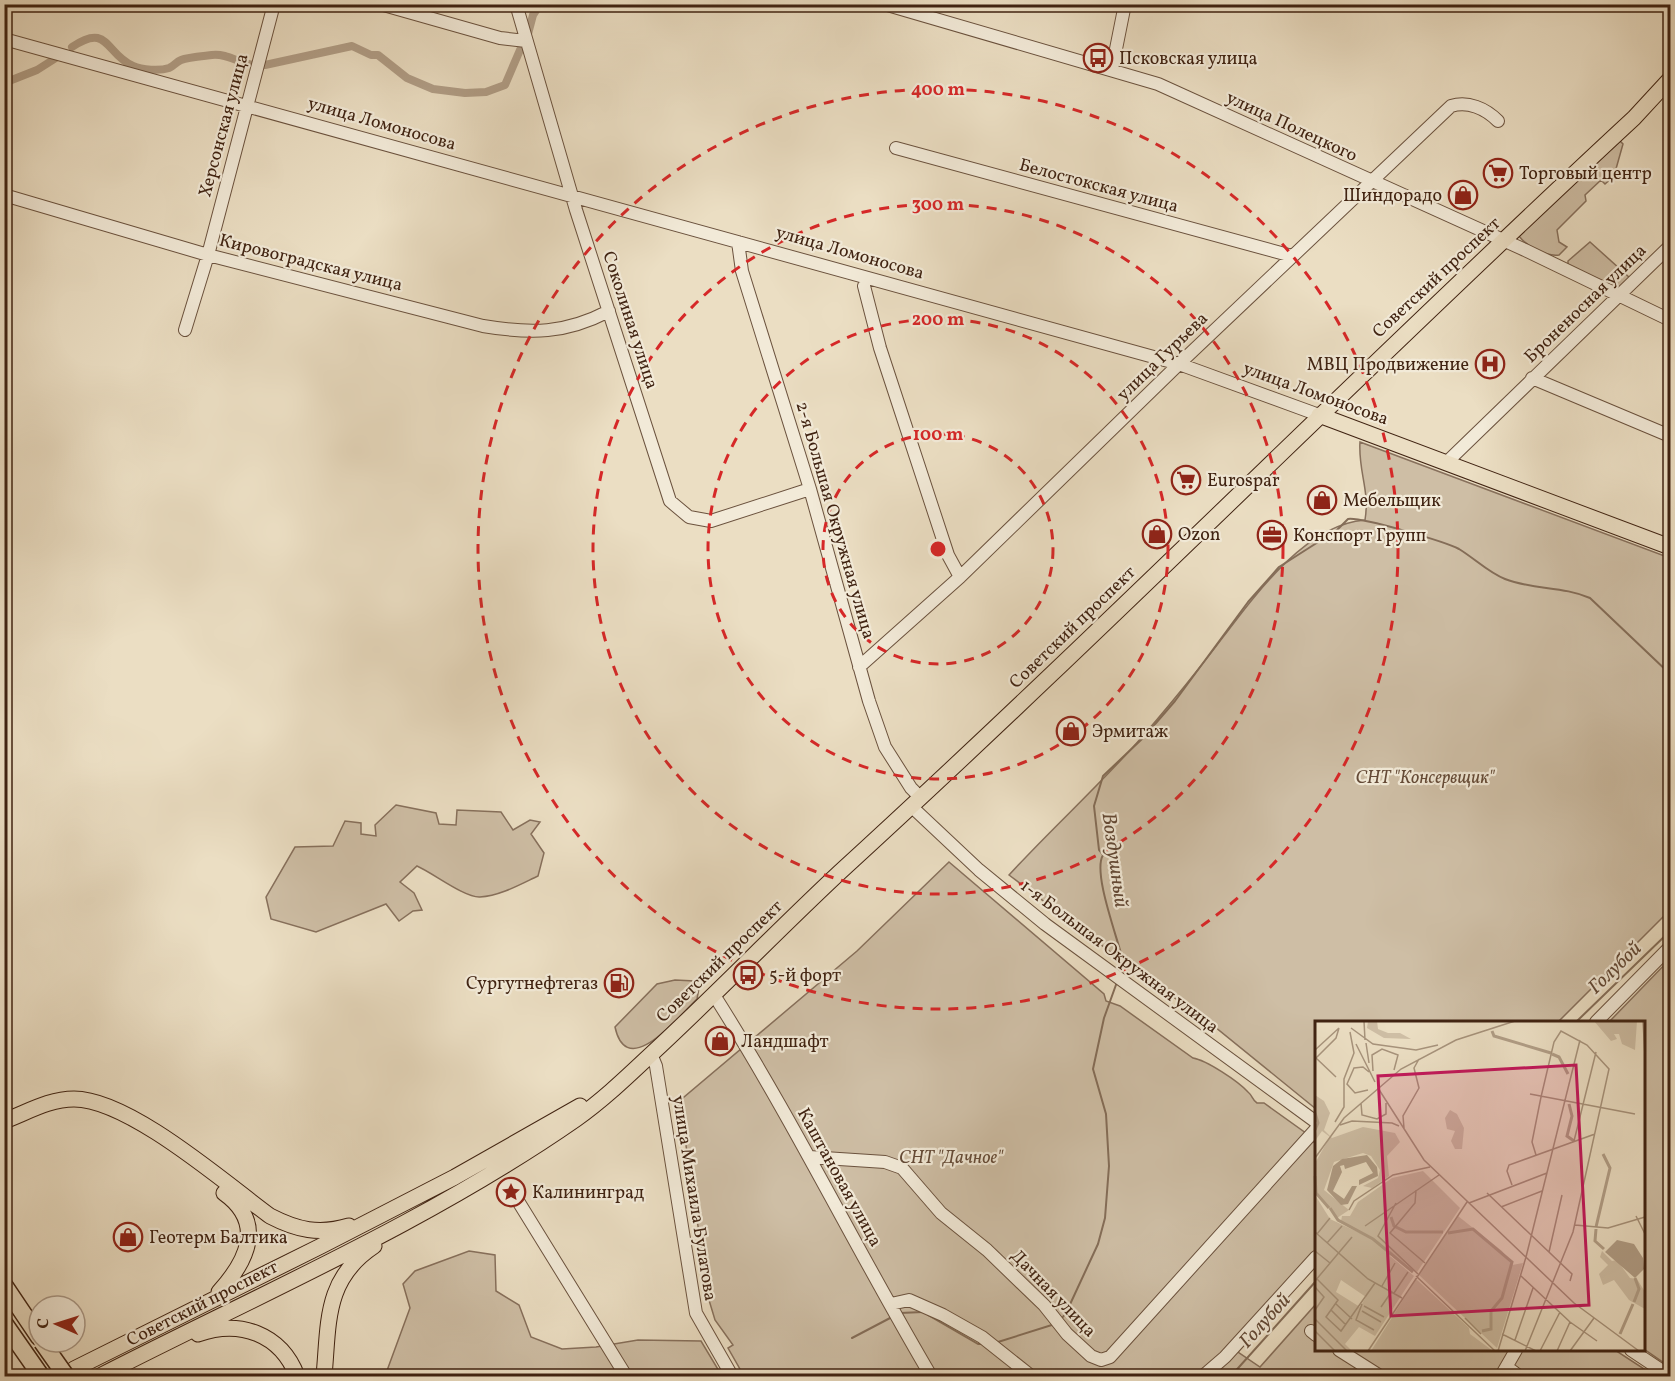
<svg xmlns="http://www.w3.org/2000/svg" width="1675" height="1381" viewBox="0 0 1675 1381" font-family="Vollkorn,serif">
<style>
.green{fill:#cebea5;stroke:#87705c;stroke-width:1.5}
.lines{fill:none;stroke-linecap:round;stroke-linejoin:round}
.stream{stroke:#846d58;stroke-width:2}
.canal{stroke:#b19e87;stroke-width:8}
.minor-casing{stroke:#6b523e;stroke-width:14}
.major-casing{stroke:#402312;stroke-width:17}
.highway-casing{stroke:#402312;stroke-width:19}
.minor{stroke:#f2ead8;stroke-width:12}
.major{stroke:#ebdec3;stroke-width:15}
.highway{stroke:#ebdec3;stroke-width:16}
.highway-bridge-casing{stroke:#402312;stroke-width:19;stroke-linecap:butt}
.highway-bridge{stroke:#ebdec3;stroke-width:16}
.ring{fill:none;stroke:#d62828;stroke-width:3;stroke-dasharray:10 8}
.labels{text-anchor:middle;stroke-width:4.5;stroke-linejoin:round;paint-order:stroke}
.poi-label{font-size:18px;fill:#402312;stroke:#f2ead8;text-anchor:start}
.street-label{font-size:18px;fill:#402312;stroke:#f2ead8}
.park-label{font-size:18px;font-style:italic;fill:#644a37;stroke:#f2ead8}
.water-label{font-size:20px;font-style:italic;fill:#624835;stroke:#f2ead8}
.inset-river{fill:none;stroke:#b19e87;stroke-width:3}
.inset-road{fill:none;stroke:#a7937c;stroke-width:1.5}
.view{fill:#c2185b;fill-opacity:0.15;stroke:#c2185b;stroke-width:3}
.inset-edge{fill:none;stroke:#402312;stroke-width:3}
.centre{fill:#d62828;stroke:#f2ead8;stroke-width:3}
.ring-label{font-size:18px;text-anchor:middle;font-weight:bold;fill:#d62828;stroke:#f2ead8;stroke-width:4.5;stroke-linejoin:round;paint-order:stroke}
</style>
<rect width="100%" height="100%" fill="#ebdec3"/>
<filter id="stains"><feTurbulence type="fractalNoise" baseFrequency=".00333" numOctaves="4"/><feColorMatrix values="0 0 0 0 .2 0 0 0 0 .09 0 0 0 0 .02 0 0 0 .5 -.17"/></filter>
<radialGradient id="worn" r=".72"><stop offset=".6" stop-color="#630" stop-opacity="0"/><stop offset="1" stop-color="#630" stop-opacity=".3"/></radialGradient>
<path class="green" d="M1619 140 1623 144 1614 176 1605 184 1601 180 1585 195 1586 201 1557 230 1559 242 1567 247 1559 255C1547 257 1526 246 1519 236Z
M1590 242 1630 278 1619 288 1568 266V261Z
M1360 442 1670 558V910L1558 1022H1316V1109L1199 1014 1155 985 1134 963 1112 953 1009 875C1052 828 1100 785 1142 737 1162 714 1181 691 1200 667 1240 618 1296 525 1365 520 1370 490 1358 471 1360 442Z
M396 805 436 813 439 824 456 825 457 810 501 812 513 830 530 820 540 822 531 834 544 853 538 876C521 884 500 896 480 897 465 898 433 873 417 866L400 882 414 893 422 910 413 911 399 921 386 904 316 932 271 919 266 897 295 847 333 846 345 821 361 823V834L376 836 375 825Z
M949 862 1104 994 1106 1001 1120 1006 1193 1058C1206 1060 1238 1081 1248 1092 1253 1096 1252 1100 1257 1103H1264L1310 1136 1313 1142 1316 1143V1263L1238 1352 1260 1367 1316 1304V1350H1615L1655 1376H744L728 1348 733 1345 715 1320 709 1300 681 1112 677 1103 857 951Z
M1670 959V1367L1644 1349V1022H1609Z
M675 980 695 981 699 988 697 999C679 1016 627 1082 615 1027L657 984Z
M469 1251 495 1255 496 1291 519 1305 531 1337 562 1349 596 1347 638 1340 701 1341 722 1376H385L410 1308 403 1284 415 1271Z"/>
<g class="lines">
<path class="stream" d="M1120 974 1124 965C1119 941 1092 873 1103 855L1099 850 1094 806 1103 776 1143 738 1175 701 1248 602 1279 567 1337 530 1348 519C1362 517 1446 542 1459 549 1474 558 1489 573 1505 579 1533 590 1563 586 1590 598L1670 674
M1576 1022 1670 931
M900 1313 923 1312
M928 1315 978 1344H984
M1062 1318 1066 1313 1098 1244 1105 1218 1109 1166 1106 1114 1093 1069 1104 1018 1117 982
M852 1338 892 1317
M998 1342 1055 1324
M1231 1376 1316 1281"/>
<path class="canal" d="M528 34 533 15 540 4
M72 47C109 22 105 54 133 66 142 70 160 71 169 68 174 66 176 62 181 60 188 57 204 56 212 55 229 53 240 65 256 65
M265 65 352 46 371 55H378L407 78 433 89 465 93 486 92 505 85 523 43
M4 83 37 70 59 56"/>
<g class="minor-casing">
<path id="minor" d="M380 4 500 38 526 41
M516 4 576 210 670 501 689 517 711 521 810 489
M884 4 1158 84 1525 250 1670 320
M4 39 1179 364 1319 415
M1112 69 1125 4
M896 148 1292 256
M4 195 208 255 483 326C531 334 565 334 609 311
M738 242 742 271 810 489 869 701 885 747 911 788 921 798
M864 286 880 348 948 555 960 577
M185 330 208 255 274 4
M1532 378 1670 436
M1447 462 1670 246
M859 667 960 577 1179 364 1451 106C1468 101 1485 108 1498 121
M912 807 979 870 1045 924 1316 1122
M714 995C793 1119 857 1251 931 1376
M1596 1022 1670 947
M651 1054 656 1066 696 1313 732 1376
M809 1157 885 1162 902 1168 941 1213 987 1250 1044 1305 1067 1334 1091 1356 1101 1360 1110 1357 1316 1129
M518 1201 626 1376
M891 1304 909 1300 943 1315 982 1337 1031 1376
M1311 1331 1316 1335
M1339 1350 1380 1376
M1631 1350 1670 1376
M1507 1367 1519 1376
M1203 1376 1225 1357 1316 1257
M1501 1376 1516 1350"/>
</g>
<g class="major-casing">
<path id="major" d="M1319 415 1670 547
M4 1121C28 1112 49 1099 74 1099 129 1099 225 1183 270 1216 297 1230 319 1235 349 1226
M219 1292C247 1261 266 1223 224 1193
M198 1334C240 1319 281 1334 297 1376
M74 1369 321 1246 455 1177 580 1106
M100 1376C260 1294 428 1222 576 1119 606 1098 633 1071 660 1046 721 989 779 929 840 872 1109 626 1366 366 1634 118L1670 79
M324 1376C329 1323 324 1279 374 1246"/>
</g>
<g class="highway-casing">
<path id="highway" d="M4 1285 39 1337
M4 1323 41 1376"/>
</g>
<use href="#minor" class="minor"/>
<use href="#major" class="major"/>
<use href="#highway" class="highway"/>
<g class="highway-bridge-casing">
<path id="highway-bridge" d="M42 1342 66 1376"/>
</g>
<use href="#highway-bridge" class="highway-bridge"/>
</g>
<g class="ring">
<circle cx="938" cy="549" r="115"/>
<circle cx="938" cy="549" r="230"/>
<circle cx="938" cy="549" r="345"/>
<circle cx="938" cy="549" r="460"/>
</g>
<defs>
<g id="bus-ring" transform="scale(1.5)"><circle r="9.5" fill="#f2ead8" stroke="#8f2418" stroke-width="1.5"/><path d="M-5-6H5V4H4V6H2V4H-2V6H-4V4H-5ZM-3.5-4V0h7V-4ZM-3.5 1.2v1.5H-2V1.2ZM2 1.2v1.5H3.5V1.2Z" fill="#8f2418"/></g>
<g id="supermarket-ring" transform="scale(1.5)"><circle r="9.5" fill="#f2ead8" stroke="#8f2418" stroke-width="1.5"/><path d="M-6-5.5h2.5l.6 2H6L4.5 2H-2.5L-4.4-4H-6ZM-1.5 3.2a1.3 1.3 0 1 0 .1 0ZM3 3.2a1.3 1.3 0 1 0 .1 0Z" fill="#8f2418"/></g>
<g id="shop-ring" transform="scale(1.5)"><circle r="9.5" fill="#f2ead8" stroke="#8f2418" stroke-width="1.5"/><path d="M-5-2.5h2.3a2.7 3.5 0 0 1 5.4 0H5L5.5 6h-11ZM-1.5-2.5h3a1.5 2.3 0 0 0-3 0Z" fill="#8f2418"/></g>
<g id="hospital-ring" transform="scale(1.5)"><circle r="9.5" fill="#f2ead8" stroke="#8f2418" stroke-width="1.5"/><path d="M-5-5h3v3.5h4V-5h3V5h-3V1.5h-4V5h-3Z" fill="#8f2418"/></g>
<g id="office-ring" transform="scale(1.5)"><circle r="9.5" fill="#f2ead8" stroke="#8f2418" stroke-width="1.5"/><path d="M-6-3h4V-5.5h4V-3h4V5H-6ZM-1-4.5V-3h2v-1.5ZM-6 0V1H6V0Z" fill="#8f2418"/></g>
<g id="fuel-ring" transform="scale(1.5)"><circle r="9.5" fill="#f2ead8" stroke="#8f2418" stroke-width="1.5"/><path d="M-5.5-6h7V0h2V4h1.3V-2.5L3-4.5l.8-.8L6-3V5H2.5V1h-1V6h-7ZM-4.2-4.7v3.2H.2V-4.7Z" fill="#8f2418"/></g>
<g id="sight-ring" transform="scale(1.5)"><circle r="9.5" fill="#f2ead8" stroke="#8f2418" stroke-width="1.5"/><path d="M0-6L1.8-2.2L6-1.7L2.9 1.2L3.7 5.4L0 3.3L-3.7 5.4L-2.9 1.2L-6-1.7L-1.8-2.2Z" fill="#8f2418"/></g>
</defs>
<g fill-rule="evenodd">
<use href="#bus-ring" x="1098" y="58"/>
<use href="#supermarket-ring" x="1498" y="173"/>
<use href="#shop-ring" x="1463" y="195"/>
<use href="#hospital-ring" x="1490" y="364"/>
<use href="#supermarket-ring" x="1186" y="480"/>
<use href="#shop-ring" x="1322" y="500"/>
<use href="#shop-ring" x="1157" y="534"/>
<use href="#office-ring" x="1272" y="535"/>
<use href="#shop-ring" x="1071" y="731"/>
<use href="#bus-ring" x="748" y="975"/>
<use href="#fuel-ring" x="619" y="983"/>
<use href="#shop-ring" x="720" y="1041"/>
<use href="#sight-ring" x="511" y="1192"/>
<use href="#shop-ring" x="128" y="1237"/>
</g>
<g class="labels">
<g class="poi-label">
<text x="1119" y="64">Псковская улица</text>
<text x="1519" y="179">Торговый центр</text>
<text x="1442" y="201" text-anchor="end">Шиндорадо</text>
<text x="1469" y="370" text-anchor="end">МВЦ Продвижение</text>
<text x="1207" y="486">Eurospar</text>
<text x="1343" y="506">Мебельщик</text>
<text x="1178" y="540">Ozon</text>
<text x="1293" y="541">Конспорт Групп</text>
<text x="1092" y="737">Эрмитаж</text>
<text x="769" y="981">5-й форт</text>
<text x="598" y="989" text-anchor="end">Сургутнефтегаз</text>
<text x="741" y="1047">Ландшафт</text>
<text x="532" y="1198">Калининград</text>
<text x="149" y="1243">Геотерм Балтика</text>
</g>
<g class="street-label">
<text transform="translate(382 123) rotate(16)" y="6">улица Ломоносова</text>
<text transform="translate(223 125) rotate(-75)" y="6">Херсонская улица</text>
<text transform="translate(1292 126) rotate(25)" y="6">улица Полецкого</text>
<text transform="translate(1099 185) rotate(15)" y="6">Белостокская улица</text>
<text transform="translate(850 252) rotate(16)" y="6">улица Ломоносова</text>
<text transform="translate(311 262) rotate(14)" y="6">Кировоградская улица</text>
<text transform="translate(1436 277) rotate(-43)" y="6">Советский проспект</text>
<text transform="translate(1585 303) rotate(-44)" y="6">Броненосная улица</text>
<text transform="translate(631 320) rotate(72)" y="6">Соколиная улица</text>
<text transform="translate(1162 356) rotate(-44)" y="6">улица Гурьева</text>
<text transform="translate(1316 393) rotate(20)" y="6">улица Ломоносова</text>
<text transform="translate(836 520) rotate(74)" y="6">2-я Большая Окружная улица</text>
<text transform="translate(1072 627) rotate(-44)" y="6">Советский проспект</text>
<text transform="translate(1120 956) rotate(37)" y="6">1-я Большая Окружная улица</text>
<text transform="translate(719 961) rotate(-44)" y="6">Советский проспект</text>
<text transform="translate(840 1177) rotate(61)" y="6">Каштановая улица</text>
<text transform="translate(695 1198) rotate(81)" y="6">улица Михаила Булатова</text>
<text transform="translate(1054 1293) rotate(46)" y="6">Дачная улица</text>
<text transform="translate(202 1303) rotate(-27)" y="6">Советский проспект</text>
</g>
<g class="park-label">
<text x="1425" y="783">СНТ "Консервщик"</text>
<text x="951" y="1163">СНТ "Дачное"</text>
</g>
<g class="water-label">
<text transform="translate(1116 860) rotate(82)" y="7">Воздушный</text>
<text transform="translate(1614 967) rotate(-44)" y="7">Голубой</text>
<text transform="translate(1264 1320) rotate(-48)" y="7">Голубой</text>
</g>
</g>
<g transform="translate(1315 1021)">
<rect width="330" height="330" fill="#ebdec3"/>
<path d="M53 0H62L63 8 73 12H85L96 18 69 17 52 7ZM279 0H322L320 29 307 23 304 13H299L302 18 296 20ZM0 74 9 80 15 92 9 109 17 117 48 106 80 112 85 121 72 135 74 155 57 167 48 165 63 157 65 149 56 135 48 132 19 141 9 169 34 189 22 197 1 172 0 142 15 116 7 110 0 120 3 102 1 95 0 107ZM135 89 142 93 149 107 147 128H140L136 120 140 110 132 108 130 97ZM108 150 145 187 102 251 76 232 75 235 99 255 60 315 44 306 30 323 37 330H0V174L15 198 51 215 26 200 27 195H35L43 181 77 157ZM26 259 51 276 45 286 21 271ZM143 195 187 230 197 244 208 242 182 327 104 254ZM287 230 297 240 302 239 315 257 322 258 330 271V288L314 279 299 259 288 264 284 253 293 244 285 236ZM101 258 154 307 155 313 178 330H56Z" fill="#cebea5" fill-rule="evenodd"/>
<path d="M52 134 62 146 63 155 44 164V159L58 152 51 141 30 148 29 144 25 145 27 151 18 170 29 178 37 165H42L33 183 26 184 12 169 18 145 27 138ZM302 219 319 223 328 237 329 248 320 257 290 231Z" fill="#b19e87"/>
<path class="inset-river" d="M177 10 179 15 236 32M237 33 244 36 253 53M254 83 257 95 252 115 259 120M0 92 3 102 0 109M0 155 1 172 14 187M15 187 23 199 58 218 98 251M76 196 79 205 91 211H128M281 206 295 147 288 133M281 208 280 220 289 228M133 212 158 208 197 241 187 277 176 290V308L167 310M319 281 324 268 320 257M305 313 318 283"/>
<path class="inset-road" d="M49 0 50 19M328 0 330 35M36 7 58 23 101 29 123 24M51 22 54 42M41 23 60 61M0 29 24 7M1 37 21 17 24 7M1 37 21 56M58 50 57 34 67 28 83 34 79 49M63 67 109 139 259 282 324 330M53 69 40 72 32 63 39 47 48 46 54 51M215 73 320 93M46 82 47 94 62 98 71 93V82M20 101 29 86V58L39 32 35 11M25 104 37 100 77 102 84 105M89 107 88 95 104 67 99 47 104 38M259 120 281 31M0 137 29 97 86 48 141 19 200 0M197 164 192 150 194 144 280 113M101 169 100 182 75 212 110 242M172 172 257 253 255 260M81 182 63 215 103 253M154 182 232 152M186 186 227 170M34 189 39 180 78 154 115 146M321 195 330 213M260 204 293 207 330 196M50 205 124 154M0 211 53 258 87 277M2 213 15 197M12 222 27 205M0 230 15 242M234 231 247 174M211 236 265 19M101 255 180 330M206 255 255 301 282 320M2 258 23 279 11 296 26 310 60 262M0 260 37 216M67 265 80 242M0 266 9 276 0 289M79 272 93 251M21 283 37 298M47 283 41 299 59 309M49 285 69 296M66 286 77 270M16 289 31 304M47 290 66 301M150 297 166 313M0 298 32 330M0 310 20 330M187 313 221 330M200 319 218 267M53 330 152 181M183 330 211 236M210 330 258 211 294 48 272 24 246 10 239 21 226 76 217 121 221 134M225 330 245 291M242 330 255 301M255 330 279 297"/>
<path class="view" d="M261 44 274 284 76 295 63 55Z"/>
<rect width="330" height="330" class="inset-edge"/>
</g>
<circle cx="938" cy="549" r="9" class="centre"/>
<g class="ring-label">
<text x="938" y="95">400 m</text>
<text x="938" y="210">300 m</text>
<text x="938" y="325">200 m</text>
<text x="938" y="440">100 m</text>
</g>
<rect width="1675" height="1381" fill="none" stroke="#ebdec3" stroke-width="24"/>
<rect x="6" y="6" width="1663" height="1369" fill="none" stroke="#402312" stroke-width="3"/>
<rect x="12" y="12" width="1651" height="1357" fill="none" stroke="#402312" stroke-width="1.5"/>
<g transform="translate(57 1324) rotate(273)"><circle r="28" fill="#f2ead8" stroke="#ab9a89" stroke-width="1.5"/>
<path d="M0-4.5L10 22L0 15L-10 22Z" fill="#8f2418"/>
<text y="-9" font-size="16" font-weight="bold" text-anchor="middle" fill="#402312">С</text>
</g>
<rect width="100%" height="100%" filter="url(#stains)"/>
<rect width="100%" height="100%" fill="url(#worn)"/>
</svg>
